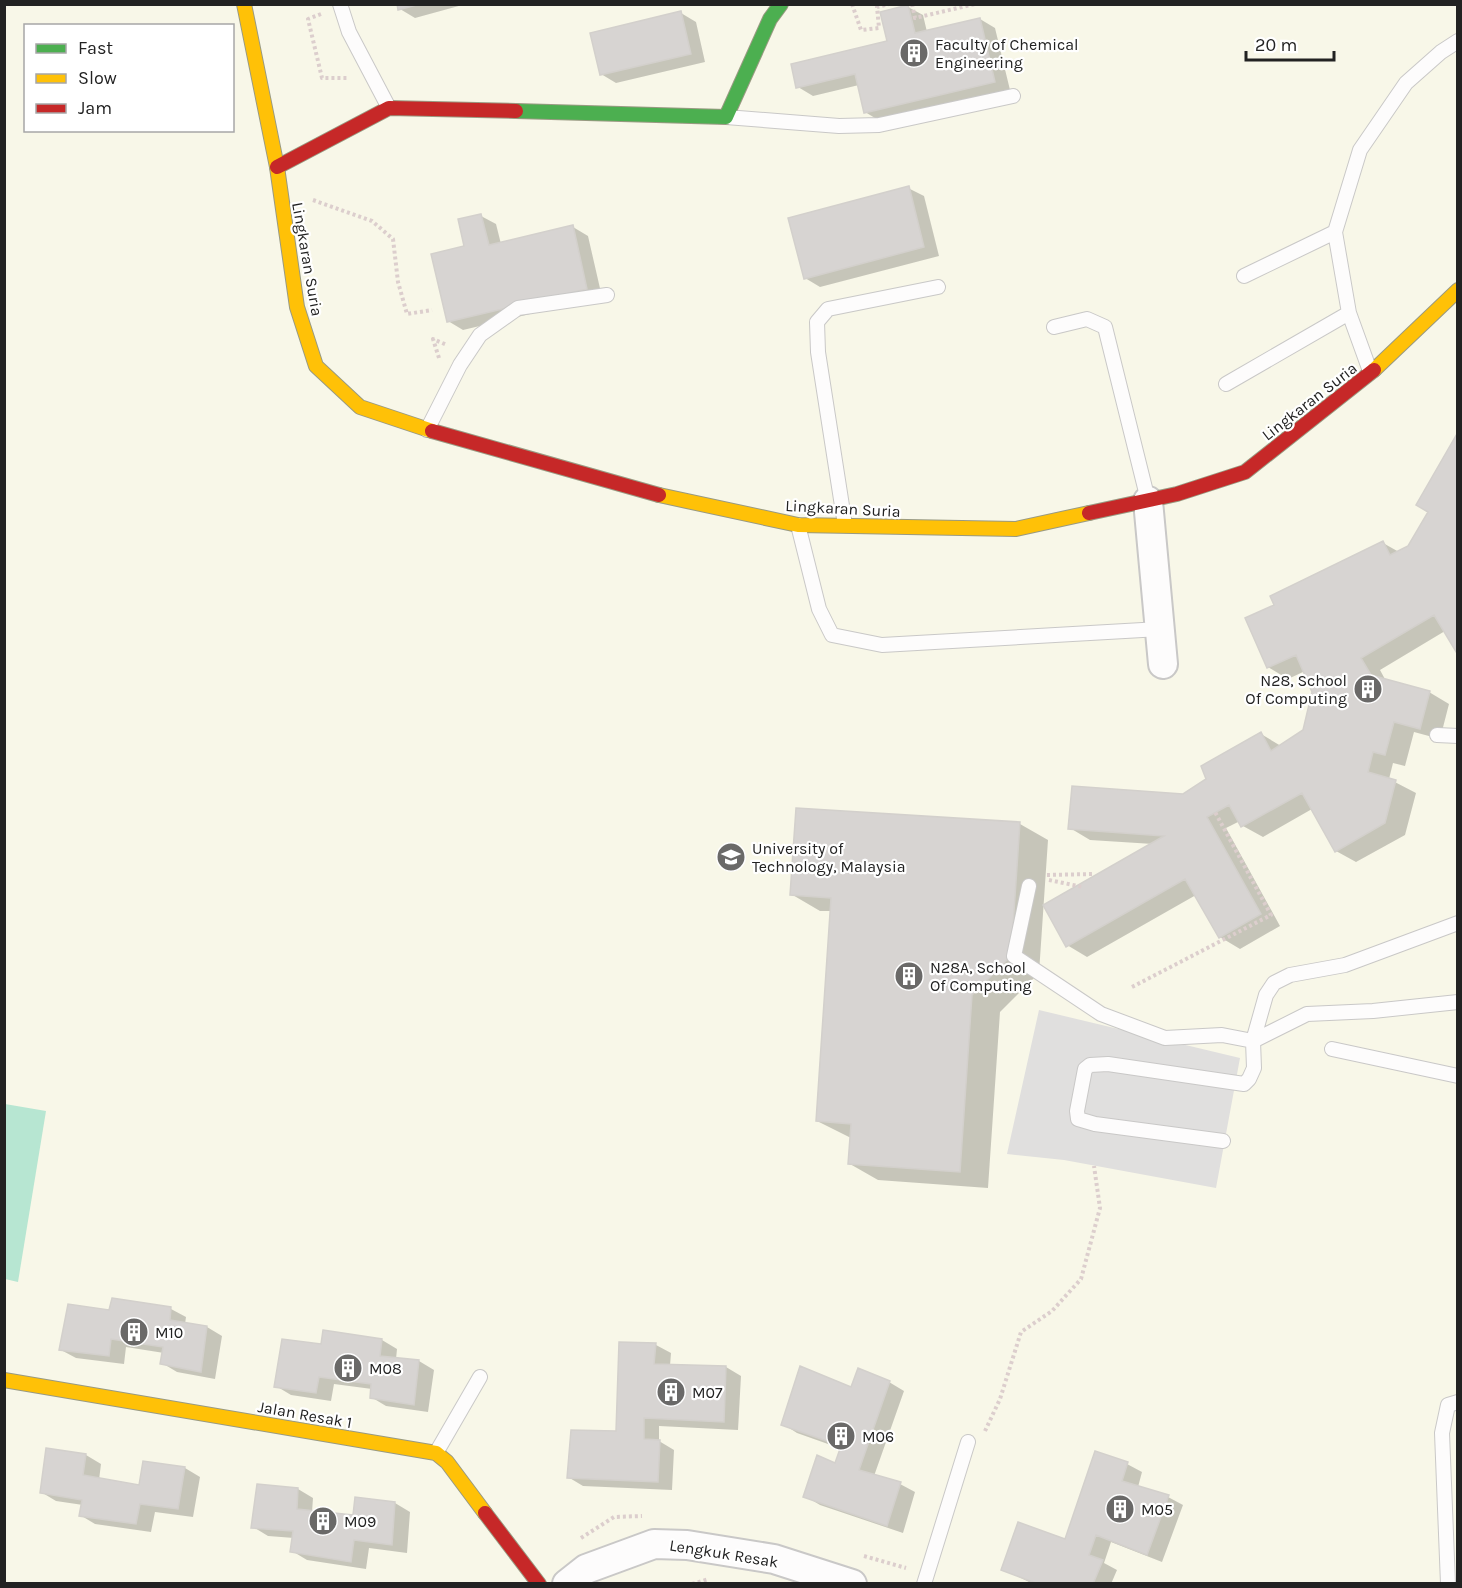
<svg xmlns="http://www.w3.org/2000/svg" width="1462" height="1588" viewBox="0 0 1462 1588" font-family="Karla,sans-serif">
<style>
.education{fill:#f8f7e8;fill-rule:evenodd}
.pitch{fill:#b7e6d2}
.parking{fill:#e0dfde}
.shadow{fill:#0003}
.building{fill:#d7d4d2;stroke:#d3d0cc;stroke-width:1.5}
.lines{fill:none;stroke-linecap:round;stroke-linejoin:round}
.lane-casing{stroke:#c9c8c7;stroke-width:16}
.street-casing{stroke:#c9c8c7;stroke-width:32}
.fast-casing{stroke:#999a82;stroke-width:16}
.slow-casing{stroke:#999a82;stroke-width:16}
.jam-casing{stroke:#999a82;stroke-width:16}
.path{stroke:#dccecd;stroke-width:4;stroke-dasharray:3 3;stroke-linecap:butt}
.lane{stroke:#fdfcfc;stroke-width:14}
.street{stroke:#fdfcfc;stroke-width:28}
.fast{stroke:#4caf50;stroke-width:14}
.slow{stroke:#ffc107;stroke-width:14}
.jam{stroke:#c62828;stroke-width:14}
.labels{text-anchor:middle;stroke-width:4.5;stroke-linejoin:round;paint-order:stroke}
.poi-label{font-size:16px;fill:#222;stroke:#fff;text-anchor:start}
.street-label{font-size:16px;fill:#222;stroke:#fff}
</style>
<rect width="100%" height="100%" fill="#f0eeeb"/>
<path class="education" d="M5 5H1457V1583H5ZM26 26H232V130H26Z"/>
<path class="pitch" d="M5 1104 46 1111 18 1282 5 1279Z"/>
<path class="parking" d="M1039 1010 1240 1058 1216 1188 1064 1160 1007 1154Z"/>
<path class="shadow" d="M398 4H466L415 18 400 9Z
M908 7 923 15 927 32 980 19 995 28 1010 90 880 121 865 112 859 85 813 96 798 87 888 43Z
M681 13 696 22 705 62 616 83 601 74Z
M908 188 924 196 939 256 820 287 805 278Z
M481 216 496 224 501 244 573 227 588 236 602 297 463 330 448 321 465 247Z
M1458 435 1445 631 1380 670 1386 681 1429 692 1449 704 1440 739 1414 732 1405 766 1393 763 1389 779 1416 793 1405 835 1356 862 1336 851 1312 809 1263 837 1243 826 1240 821 1226 828 1280 926 1240 949 1220 937 1196 895 1087 957 1067 945 1153 844 1090 840 1070 828 1183 796 1208 780 1261 734 1281 746 1305 731 1314 692 1305 671 1288 679 1268 667 1276 606 1383 543 1399 552 1409 547 1430 511Z
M1020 824 1048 840 1039 973 1000 1012 988 1188 878 1180 850 1164 851 1138 817 1121 832 911H820L791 894Z
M171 1309 186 1317 185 1324 207 1327 222 1336 215 1379 177 1372 162 1363 164 1353 126 1347 124 1364 76 1358 61 1350 110 1312Z
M382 1340 397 1349 396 1359 419 1361 434 1370 428 1412 386 1406 371 1397 372 1389 334 1384 331 1401 291 1395 276 1386 322 1346Z
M656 1345 671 1353 670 1366 726 1367 741 1376 738 1430 659 1426V1441L674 1450 672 1490 583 1486 568 1477 618 1433Z
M889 1382 904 1391 874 1476 900 1484 915 1492 903 1533 820 1505 805 1496 836 1465 842 1449 797 1433 783 1424 852 1389Z
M48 1449 86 1455 101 1464 99 1480 140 1486 185 1468 200 1477 193 1517 155 1512 151 1532 95 1524 80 1515 83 1505 56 1501 41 1492Z
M1127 1464 1142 1472 1138 1487 1168 1497 1183 1505 1162 1562 1111 1542 1104 1563 1117 1570 1111 1584H1033L1003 1569 1066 1541Z
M298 1489 313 1498 312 1512 354 1517 356 1499 395 1503 410 1512 407 1553 369 1548 366 1569 307 1560 292 1551 294 1538 268 1536 253 1527Z"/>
<path class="building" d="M397 4H420L398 10Z
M908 5 915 33 980 18 995 82 864 113 855 74 796 88 791 64 887 41 880 12Z
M681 11 691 54 600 75 590 33Z
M909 186 924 247 804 279 788 218Z
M481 214 489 245 573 225 587 289 447 322 431 254 464 246 458 219Z
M1458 432V655L1434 615 1361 658 1371 675 1430 691 1420 729 1394 722 1385 755 1373 752 1368 772 1396 780 1385 823 1335 852 1302 793 1241 827 1229 805 1207 817 1261 914 1219 938 1185 879 1066 947 1043 905 1164 836 1068 829 1072 786 1183 794 1206 779 1201 766 1261 732 1271 751 1303 730 1312 692 1296 655 1267 668 1245 618 1274 605 1270 596 1383 541 1390 555 1408 546 1428 512 1416 505Z
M796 808 1020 822 1011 956 972 995 960 1172 848 1164 851 1124 816 1121 831 898 790 895Z
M112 1298 171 1307 170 1320 207 1326 201 1372 160 1364 163 1347 111 1339 109 1356 59 1350 68 1304 109 1310Z
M323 1330 382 1339 380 1356 419 1360 414 1405 370 1398 371 1384 319 1377 316 1393 274 1387 282 1339 321 1344Z
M619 1342 656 1343 654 1364 726 1366 724 1422 644 1418V1439L660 1440 658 1482 567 1478 571 1430 616 1431Z
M800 1366 851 1387 858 1368 890 1381 859 1470 901 1482 887 1526 803 1497 817 1455 835 1463 841 1446 781 1425Z
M46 1448 86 1454 83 1475 139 1485 143 1461 185 1467 178 1509 140 1504 136 1524 79 1516 82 1500 40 1493Z
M1095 1451 1128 1462 1122 1481 1169 1495 1147 1555 1096 1535 1089 1555 1103 1560 1093 1584H1038L1001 1570 1018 1522 1065 1539Z
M257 1484 298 1488 297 1509 353 1515 355 1497 395 1502 392 1545 354 1540 351 1562 290 1552 293 1531 251 1528Z"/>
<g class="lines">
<g class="lane-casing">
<path id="lane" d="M340 4 349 32 389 108
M726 117 839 126 879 125 1013 96
M1244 276 1335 232
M1054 327 1087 319 1105 327 1148 500
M1370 371 1349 313 1335 232 1360 150 1406 83 1441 52 1458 41
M1226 384 1349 313
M427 430 460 365 480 335 518 308 607 295
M798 525 819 609 832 635 882 645 1160 629
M845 525 818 352 817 322 828 309 938 287
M1437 735 1458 736
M1029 886 1014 956 1101 1014 1165 1038 1222 1035 1253 1041 1307 1014 1373 1011 1458 1002
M1332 1049 1458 1076
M1223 1141 1095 1124 1078 1119 1077 1111 1085 1069 1090 1065 1108 1064 1244 1084 1249 1079 1254 1068 1253 1041 1266 995 1274 983 1290 975 1345 965 1458 923
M436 1453 480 1377
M924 1584 968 1442
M1448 1584 1442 1433 1448 1405 1458 1402"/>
</g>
<g class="street-casing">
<path id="street" d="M1148 501 1163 664
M567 1584 586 1569 654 1544 687 1545 774 1559 852 1584"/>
</g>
<g class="fast-casing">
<path id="fast" d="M516 111 726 117 770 19 781 4"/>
</g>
<g class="slow-casing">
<path id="slow" d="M244 4 277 167 297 307 316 366 360 407 432 431
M1374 370 1458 290
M659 495 798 525 1016 529 1089 513
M4 1380 436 1453 447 1462 485 1513"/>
</g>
<g class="jam-casing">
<path id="jam" d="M277 167 389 108 516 111
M432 431 659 495
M1089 513 1177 494 1245 472 1374 370
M485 1513 539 1584"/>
</g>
<path class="path" d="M852 4 861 30 879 28 877 7 889 4
M912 4 915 18 975 4
M321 14 308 19 322 78H348
M313 200 372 221 393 239 398 282 407 314 432 310
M439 358 433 339 447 345
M1047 875 1093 874
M1049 880 1083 887
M1132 987 1271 915 1215 812
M985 1431 1000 1399 1021 1332 1052 1311 1081 1279 1100 1208 1094 1166
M581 1538 614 1517 642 1516
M864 1556 906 1568
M692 1584 709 1579"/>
<use href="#lane" class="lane"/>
<use href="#street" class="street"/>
<use href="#fast" class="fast"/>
<use href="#slow" class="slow"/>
<use href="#jam" class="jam"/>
</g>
<defs>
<g id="building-disc" transform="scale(1.5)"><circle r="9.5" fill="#6a6968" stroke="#fff"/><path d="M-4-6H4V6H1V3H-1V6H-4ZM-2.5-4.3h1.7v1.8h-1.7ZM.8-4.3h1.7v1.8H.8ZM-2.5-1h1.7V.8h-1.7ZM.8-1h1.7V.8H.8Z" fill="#fff"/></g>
<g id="university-disc" transform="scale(1.5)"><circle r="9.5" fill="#6a6968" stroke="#fff"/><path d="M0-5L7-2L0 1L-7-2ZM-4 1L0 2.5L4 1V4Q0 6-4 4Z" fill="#fff"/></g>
</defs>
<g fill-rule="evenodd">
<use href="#building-disc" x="914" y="53"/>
<use href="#building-disc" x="1368" y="689"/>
<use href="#university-disc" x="731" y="857"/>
<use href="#building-disc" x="909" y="976"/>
<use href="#building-disc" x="134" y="1332"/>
<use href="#building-disc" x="348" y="1368"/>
<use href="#building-disc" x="671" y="1392"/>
<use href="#building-disc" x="841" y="1436"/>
<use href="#building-disc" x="1120" y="1509"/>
<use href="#building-disc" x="323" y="1521"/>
</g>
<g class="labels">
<g class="poi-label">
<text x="935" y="50">Faculty of Chemical<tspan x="935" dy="18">Engineering</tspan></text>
<text x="1347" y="686" text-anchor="end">N28, School<tspan x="1347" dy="18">Of Computing</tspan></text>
<text x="752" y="854">University of<tspan x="752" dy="18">Technology, Malaysia</tspan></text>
<text x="930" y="973">N28A, School<tspan x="930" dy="18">Of Computing</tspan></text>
<text x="155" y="1338">M10</text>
<text x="369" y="1374">M08</text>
<text x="692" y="1398">M07</text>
<text x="862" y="1442">M06</text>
<text x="1141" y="1515">M05</text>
<text x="344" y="1527">M09</text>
</g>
<g class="street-label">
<text transform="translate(308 259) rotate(80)" y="6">Lingkaran Suria</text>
<text transform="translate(1309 401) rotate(-38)" y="6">Lingkaran Suria</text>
<text transform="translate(843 508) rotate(3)" y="6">Lingkaran Suria</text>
<text transform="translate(305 1414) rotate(10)" y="6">Jalan Resak 1</text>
<text transform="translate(724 1553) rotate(9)" y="6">Lengkuk Resak</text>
</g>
</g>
<rect width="1462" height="1588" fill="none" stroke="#222222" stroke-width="12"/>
<rect x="24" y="24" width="210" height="108" fill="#ffffff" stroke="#a7a7a7" stroke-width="1.5"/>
<rect x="36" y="44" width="30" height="9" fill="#4caf50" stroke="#a7a7a7" stroke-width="1.5"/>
<text x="78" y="54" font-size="18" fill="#222222">Fast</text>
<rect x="36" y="74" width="30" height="9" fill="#ffc107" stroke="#a7a7a7" stroke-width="1.5"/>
<text x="78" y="84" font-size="18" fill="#222222">Slow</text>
<rect x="36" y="104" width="30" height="9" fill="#c62828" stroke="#a7a7a7" stroke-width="1.5"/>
<text x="78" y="114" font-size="18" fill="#222222">Jam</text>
<path d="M1246 51v9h88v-9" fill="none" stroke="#222222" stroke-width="3"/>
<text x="1255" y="51" font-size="18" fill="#222222" stroke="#ffffff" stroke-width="4.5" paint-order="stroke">20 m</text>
</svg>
